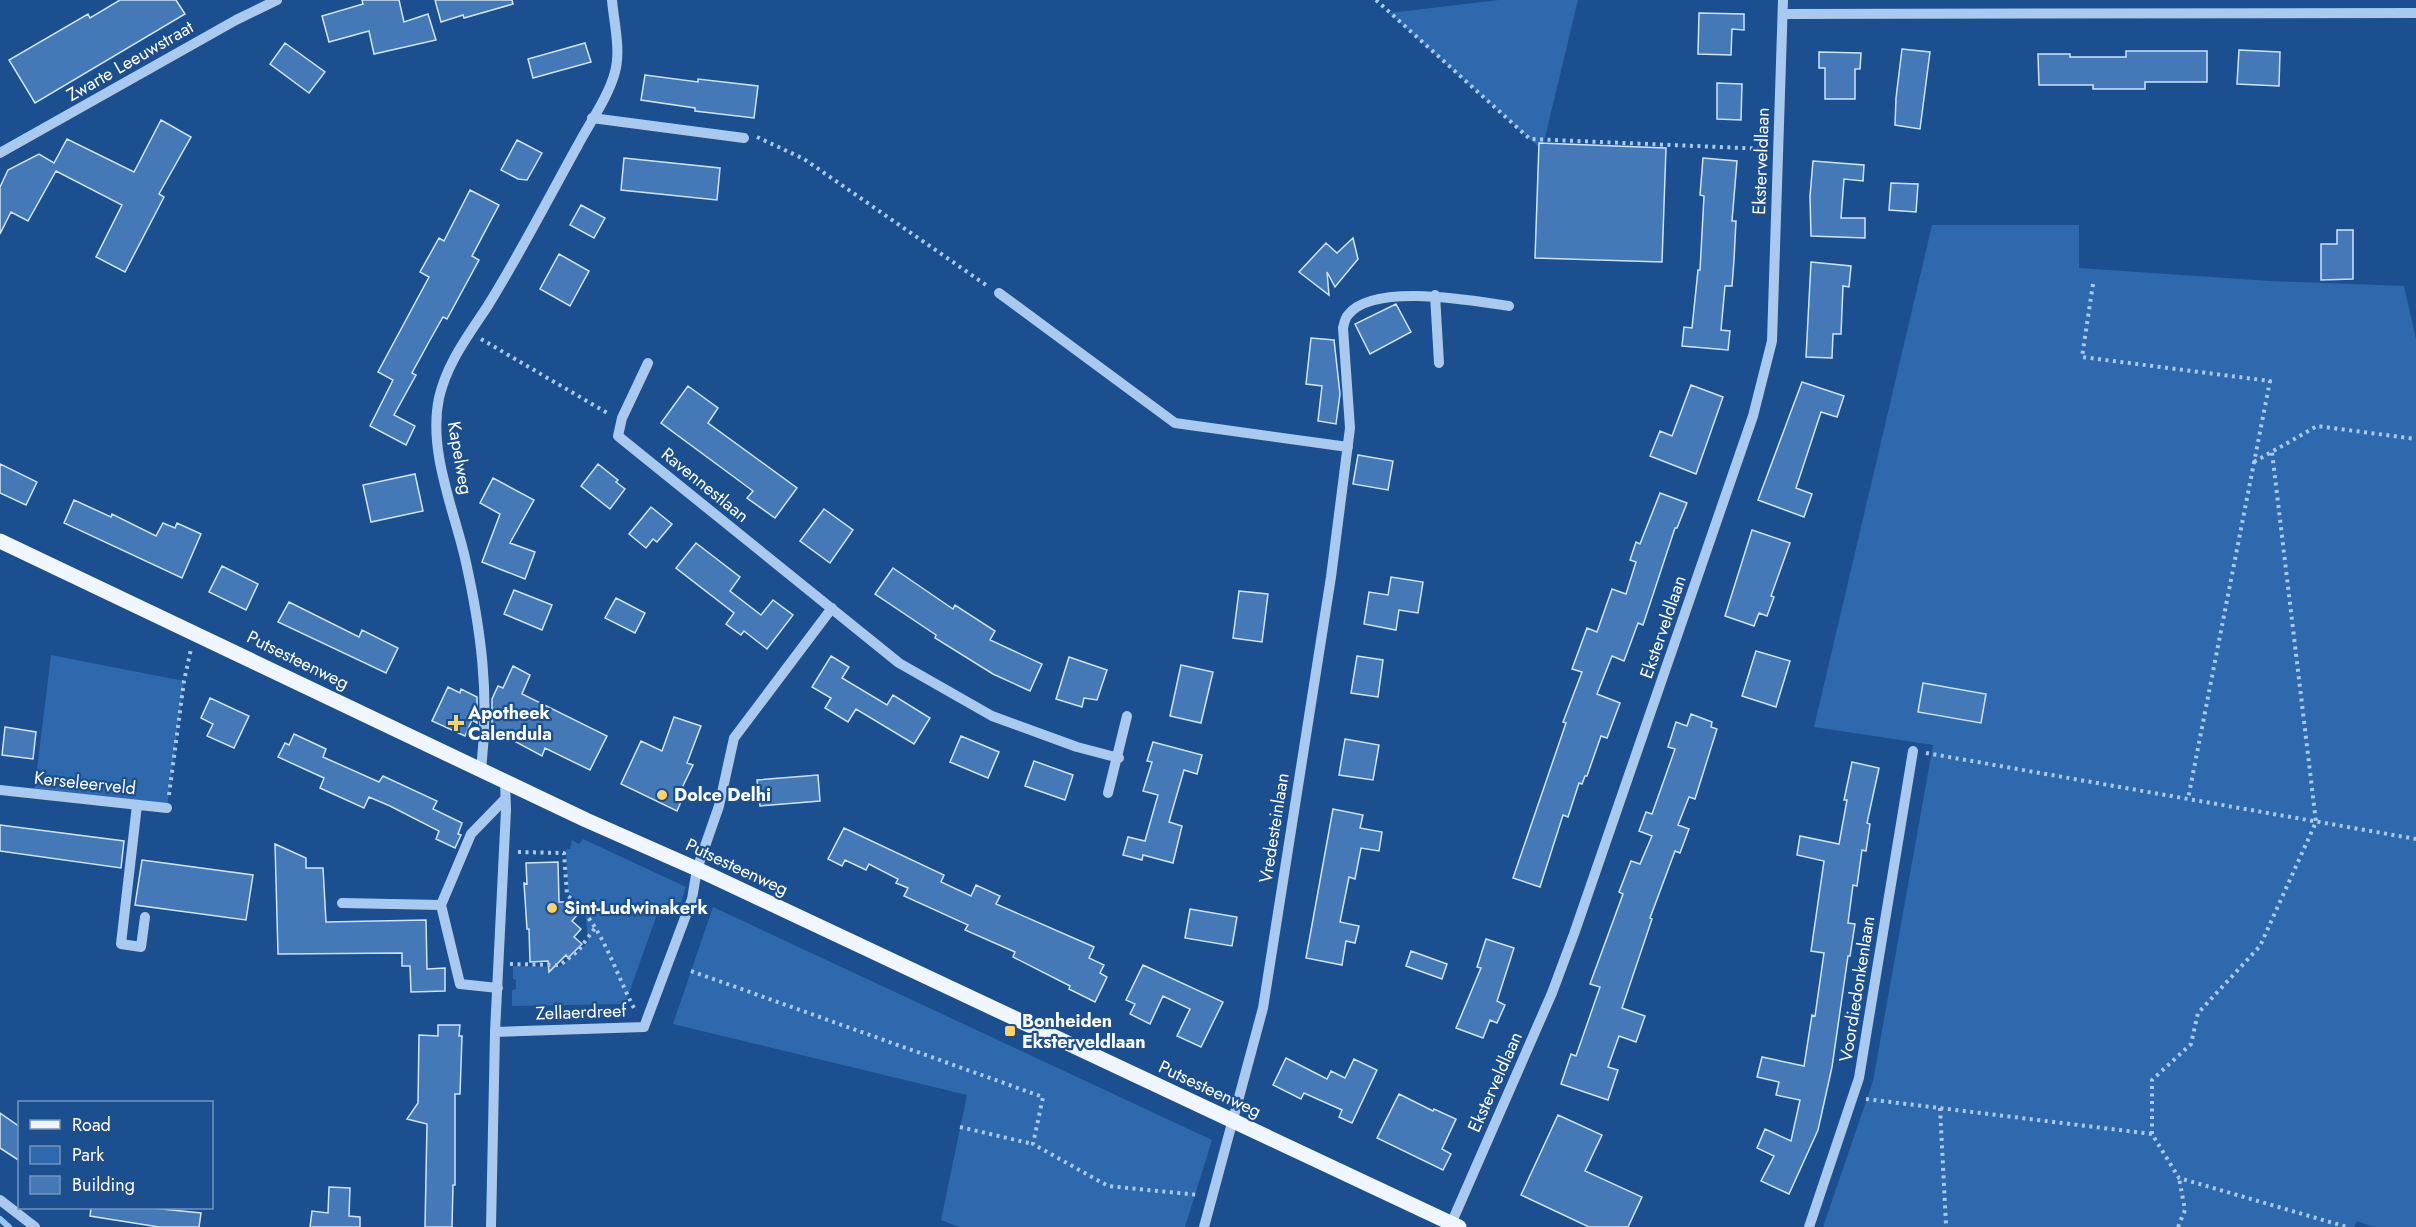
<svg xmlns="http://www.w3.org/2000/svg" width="2416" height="1227" viewBox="0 0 2416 1227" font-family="Jost,sans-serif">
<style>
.green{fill:#2e69ad}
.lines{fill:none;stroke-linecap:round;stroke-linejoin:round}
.stream{stroke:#9cc4f0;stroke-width:6}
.building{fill:#4478b7;stroke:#cfe3fa;stroke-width:1.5}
.path{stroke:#a9c9ee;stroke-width:4;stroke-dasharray:3 4.5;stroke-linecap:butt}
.minor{stroke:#a9c9ee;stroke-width:10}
.major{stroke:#f0f6ff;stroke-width:15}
.poi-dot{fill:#ffd166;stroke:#1b4f8f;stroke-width:2}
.labels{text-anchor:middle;stroke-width:4.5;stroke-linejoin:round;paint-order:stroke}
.street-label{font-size:18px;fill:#fff;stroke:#1b4f8f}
.poi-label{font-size:18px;font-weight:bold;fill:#fff;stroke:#1b4f8f;text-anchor:start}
</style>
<rect width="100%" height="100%" fill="#1b4f8f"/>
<path class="green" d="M1499 0H1578L1542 150 1389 13Z
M1932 225H2079V268L2270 281 2404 286 2416 339V1227H2373L2357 1221 2354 1227H1823L1873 1081 1933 745 1814 727Z
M51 655 184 681 167 808 34 794Z
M583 839 686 887 681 902 660 906 625 1004 512 1006V990L516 989V980L513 979V966L559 967 588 943 585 908 568 892 566 849H570L572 840 579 844Z
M713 907 1212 1140 1185 1227H959L941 1220 967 1095 673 1024Z"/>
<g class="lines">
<path class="stream" d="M0 1219 9 1227"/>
</g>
<path class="building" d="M120 0H176L185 14 35 103 9 60 88 14 90 18Z
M362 0H399L404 22 428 14 436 40 374 54 369 31 329 42 322 16 363 4Z
M435 0H512L513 4 464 18 463 15 441 22Z
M1699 13 1744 14V30L1732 29 1731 55 1698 54Z
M285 43 325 72 309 93 270 64Z
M585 43 591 62 533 78 528 59Z
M1902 49 1930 52 1920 129 1895 125 1896 98Z
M2239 50 2280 52 2279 86 2237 84Z
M2126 51H2207V82H2145V89H2093V85H2039L2038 54H2070V57H2126Z
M1819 52 1861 53 1860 69H1855V99H1825V68H1819Z
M645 75 698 82V79L758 86 754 118 695 111V108L641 100Z
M1717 83 1742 84 1741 120 1717 119Z
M161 120 191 137 159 194 164 197 125 272 96 257 122 205 56 171 28 221 11 212 0 234V187L8 170 39 154 54 163 67 139 134 172Z
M517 140 542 153 527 180 518 179 501 170Z
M1539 143 1666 148 1662 262 1535 258Z
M624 158 720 168 717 200 621 190Z
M1703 158 1737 161 1732 221H1736L1734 260 1732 286H1725L1721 330 1730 331 1728 350 1682 346 1684 327 1692 328 1698 270H1700L1704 196 1700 195Z
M1813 161 1864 165 1863 181 1844 179 1841 218H1865V238L1811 236 1810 196Z
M1891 183 1918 184 1916 212 1889 210Z
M470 190 499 205 472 256 479 260 447 319 443 317 430 340 412 373 416 375 394 415 415 426 406 445 370 426 393 380 378 372 429 277 420 272 439 238 444 241Z
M581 205 605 218 594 238 570 225Z
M2337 230H2353V279L2321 280V244H2337Z
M1353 238 1358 259 1335 287 1327 272 1329 295 1299 272 1326 243 1337 253Z
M559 254 589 271 570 306 540 289Z
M1811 262 1851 266 1849 287 1843 286 1841 334H1833L1832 358 1806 357Z
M1396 304 1411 332 1370 354 1355 324Z
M1311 338 1334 340 1340 394 1336 424 1318 421 1322 386 1306 384Z
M1802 382 1844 396 1837 417 1821 412 1796 488 1812 494 1804 517 1758 500Z
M1691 385 1723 397 1696 474 1650 456 1660 431 1672 436Z
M688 386 718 408 708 423 797 488 775 518 747 498 753 491 661 423Z
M1358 455 1393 461 1388 490 1353 484Z
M0 464 37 482 26 505 0 493Z
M598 464 618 480 616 482 625 489 610 509 581 486Z
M415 474 423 511 371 522 363 485Z
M493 478 534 500 510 543 535 552 525 579 482 562 500 514 480 503Z
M1660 493 1687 503 1677 528H1675L1643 625 1638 623 1624 661 1612 656 1597 694 1620 703 1607 738 1601 736 1587 776H1585L1582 784 1579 783 1568 817 1563 815 1540 887 1513 878 1566 723 1563 722 1582 672 1572 669 1587 628 1597 632 1612 589 1626 594 1636 562 1630 560 1636 542 1640 544Z
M74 500 111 517 112 514 156 536 163 523 175 528 177 523 201 534 182 578 64 523Z
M651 507 672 524 657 542 653 539 646 548 629 534Z
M824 509 853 530 830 563 800 541Z
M1752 530 1790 543 1771 596 1774 597 1767 616 1759 613 1754 626 1725 616Z
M696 543 740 577 730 591 761 615 773 600 793 615 767 649 744 631 741 635 726 624 734 613 676 568Z
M222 566 258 584 246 610 209 592Z
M893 568 953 609 955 605 995 631 990 640 1042 664 1030 691 993 674 935 638 936 635 875 594Z
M1391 577 1423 582 1418 613 1399 610 1396 630 1364 624 1369 592 1388 595Z
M514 590 552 605 542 630 504 614Z
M1239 591 1268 594 1262 642 1233 638Z
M616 598 645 613 635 633 605 618Z
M289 602 359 637 362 630 398 648 386 673 278 622Z
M1756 651 1790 661 1776 707 1742 696Z
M831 656 849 667 842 678 887 705 893 695 930 718 914 744 856 709 848 722 825 708 831 698 812 687Z
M1357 656 1383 660 1378 697 1351 693Z
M1069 657 1107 670 1097 700 1084 698 1082 707 1056 699Z
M1181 665 1213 672 1201 723 1170 716Z
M513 666 530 675 522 694 607 736 590 770 545 748 542 756 492 729V699L498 686 503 688Z
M1923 683 1986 694 1981 723 1918 712Z
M448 687 460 693 461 689 477 697V723L472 720 465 736 432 721Z
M210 698 249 716 234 748 207 736 213 724 201 718Z
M1691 714 1712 722 1711 727 1717 729 1695 799 1689 797 1678 825 1689 829 1680 853 1675 851 1650 918 1652 919 1622 1008 1645 1016 1636 1042 1619 1036 1608 1067 1618 1070 1608 1100 1561 1084 1571 1054 1576 1056 1600 987 1590 984 1623 894 1619 892 1631 861 1640 864 1652 836 1639 831 1646 812 1652 814 1675 749 1668 747 1676 722 1687 726Z
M674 717 701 726 687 763 693 765 682 788 686 790 677 811 621 784 641 741 662 751Z
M5 727 36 732 33 759 2 755Z
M294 734 326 749 323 757 379 782 383 776 437 801 433 809 462 823 458 834 461 835 455 848 436 839 439 831 390 806 369 797 364 808 320 788 324 778 278 757 285 743 289 745Z
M961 736 999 752 988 778 950 762Z
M1345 739 1379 745 1373 780 1339 775Z
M1153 742 1202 755 1197 774 1184 770 1169 822 1182 826 1173 863 1143 855 1142 860 1123 855 1128 837 1145 841 1158 795 1143 791 1152 762 1147 761Z
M1034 761 1073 775 1065 800 1025 786Z
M1852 762 1879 768 1867 823 1870 824 1866 851 1862 850 1857 886 1853 885 1848 923 1855 924 1850 956H1848L1832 1067 1818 1130 1789 1194 1761 1181 1774 1156 1757 1148 1765 1129 1791 1141 1800 1100 1776 1095 1779 1082 1757 1077 1762 1057 1804 1066 1812 1015 1815 1016 1824 953 1811 951 1824 861 1797 855 1800 836 1839 844 1847 800H1844Z
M818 775 820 801 760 806 757 780Z
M1333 809 1363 815 1360 828 1382 832 1379 851 1361 848 1355 879 1349 877 1340 922 1359 926 1355 943 1346 941 1342 965 1306 958Z
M0 825 124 841 121 868 0 851Z
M844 828 944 875 941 882 971 896 976 885 1000 896 996 904 1094 947 1089 958 1104 965 1100 973 1107 977 1095 1002 1069 989 1070 986 1013 957 1015 952 965 930 968 925 904 896 908 888 896 883 898 879 869 864 866 870 845 860 842 866 828 859Z
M275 844 306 858V868H323L326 922 426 920 427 969 445 968V991L411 992 410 966H402V953L278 954Z
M142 860 253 875 246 920 135 905Z
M558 862 559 902H572L581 911 572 921 581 929 574 937 582 944 568 958 566 955 549 972 548 961 530 962 529 929H527L524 883 527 884 526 863Z
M1190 909 1237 917 1232 946 1185 938Z
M1486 939 1514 948 1497 1001 1505 1005 1497 1023 1490 1020 1483 1038 1456 1028 1481 968 1477 967Z
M1411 951 1447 964 1442 979 1406 966Z
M1143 965 1223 1002 1201 1047 1177 1036 1190 1009 1163 996 1150 1024 1130 1014 1135 1004 1126 1000Z
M438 1025H460L459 1036H462L460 1094H455V1185H453L452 1227H425L427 1124 407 1119 418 1103 419 1035 438 1036Z
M1286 1058 1327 1079 1331 1071 1345 1078 1354 1059 1377 1070 1352 1123 1339 1117 1342 1110 1304 1093 1301 1099 1273 1085Z
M1399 1094 1433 1111 1434 1109 1456 1119 1442 1149 1451 1154 1443 1170 1377 1138Z
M0 1113 20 1127V1161L0 1148Z
M1558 1115 1602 1135 1585 1171 1642 1197 1628 1227H1589L1521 1195Z
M329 1187 350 1188 349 1216 360 1217V1227H310L312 1211 328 1213Z
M91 1208H152L201 1213 199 1227H159L90 1216Z"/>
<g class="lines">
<path class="path" d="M1376 0 1530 139 1766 149
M757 137 804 159 989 287
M2093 284 2082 357 2270 381 2188 799
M481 339 609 414
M2254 462 2317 426 2416 439
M1926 753 2416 839
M169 795 184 681 191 649
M518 852 564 853 567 895C603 924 614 971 635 1010
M510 964 560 965 578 951 595 928
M691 971 1043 1097 1033 1144 1108 1186 1199 1195
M1866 1099 2152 1134 2179 1178 2347 1227
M1940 1108 1946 1224
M960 1127 1033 1144
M2152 1134V1080L2191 1044 2198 1013 2260 946 2316 822 2272 452
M2178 1227 2185 1210 2179 1178"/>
<path class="minor" d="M1783 14 2416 13
M592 118 744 138
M0 153 236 20 277 0
M999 293 1175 423 1348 447
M1435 295 1439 363
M648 363 622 418 618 436 899 663 992 716 1077 747 1119 758
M481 769C490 696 481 629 465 558 453 507 428 450 439 398 447 363 468 336 487 307 520 254 548 199 578 145 590 122 608 98 615 72 621 50 614 23 612 0
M0 790 167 808
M1108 793 1127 716
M137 805 121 944 141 947 145 917
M342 903 441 905 471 834 505 799
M441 905 460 984 498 988
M495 1032 644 1027 692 899 697 869 719 806 734 738 832 608
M0 1200 35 1227
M1451 1224 1552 993 1574 934 1753 416 1772 341 1783 0
M491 1227 495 1032 506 810 505 781
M1204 1227 1263 1008 1331 577 1350 428 1343 328C1344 324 1345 318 1348 315 1373 282 1474 301 1509 306
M1809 1227 1859 1078 1913 751"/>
<path class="major" d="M0 541 586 820 697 869 1459 1227"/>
</g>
<g class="poi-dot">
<path d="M453 714h6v6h6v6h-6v6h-6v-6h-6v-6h6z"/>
<circle cx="662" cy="795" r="6"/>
<circle cx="552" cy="908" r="6"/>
<rect x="1004" y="1025" width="12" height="12" rx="3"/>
</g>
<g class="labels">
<g class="street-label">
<text transform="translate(130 61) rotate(-30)" y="6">Zwarte Leeuwstraat</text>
<text transform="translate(1761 161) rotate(-88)" y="6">Eksterveldlaan</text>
<text transform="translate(460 458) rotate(80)" y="6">Kapelweg</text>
<text transform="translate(705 485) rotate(39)" y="6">Ravennestlaan</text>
<text transform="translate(1663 627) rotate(-71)" y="6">Eksterveldlaan</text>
<text transform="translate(298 660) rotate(26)" y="6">Putsesteenweg</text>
<text transform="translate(85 783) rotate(6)" y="6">Kerseleerveld</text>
<text transform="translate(1274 828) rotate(-81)" y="6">Vredesteinlaan</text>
<text transform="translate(737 867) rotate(25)" y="6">Putsesteenweg</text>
<text transform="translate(1857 989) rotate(-81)" y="6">Voordiedonkenlaan</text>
<text transform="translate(581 1012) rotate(-2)" y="6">Zellaerdreef</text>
<text transform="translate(1495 1082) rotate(-66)" y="6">Eksterveldlaan</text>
<text transform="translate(1210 1089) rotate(25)" y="6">Putsesteenweg</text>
</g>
<g class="poi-label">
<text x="468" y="719">Apotheek<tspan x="468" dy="21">Calendula</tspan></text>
<text x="674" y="801">Dolce Delhi</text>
<text x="564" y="914">Sint-Ludwinakerk</text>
<text x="1022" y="1027">Bonheiden<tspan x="1022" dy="21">Eksterveldlaan</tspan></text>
</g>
</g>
<rect x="18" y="1101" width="195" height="108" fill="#1b4f8f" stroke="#7695bc" stroke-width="1.5"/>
<rect x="30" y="1120" width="30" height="9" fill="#f0f6ff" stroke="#7695bc" stroke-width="1.5"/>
<text x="72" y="1131" font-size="18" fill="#ffffff">Road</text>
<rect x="30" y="1146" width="30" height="18" fill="#2e69ad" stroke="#7695bc" stroke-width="1.5"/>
<text x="72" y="1161" font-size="18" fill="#ffffff">Park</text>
<rect x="30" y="1176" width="30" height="18" fill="#4478b7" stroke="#7695bc" stroke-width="1.5"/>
<text x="72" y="1191" font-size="18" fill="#ffffff">Building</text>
</svg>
